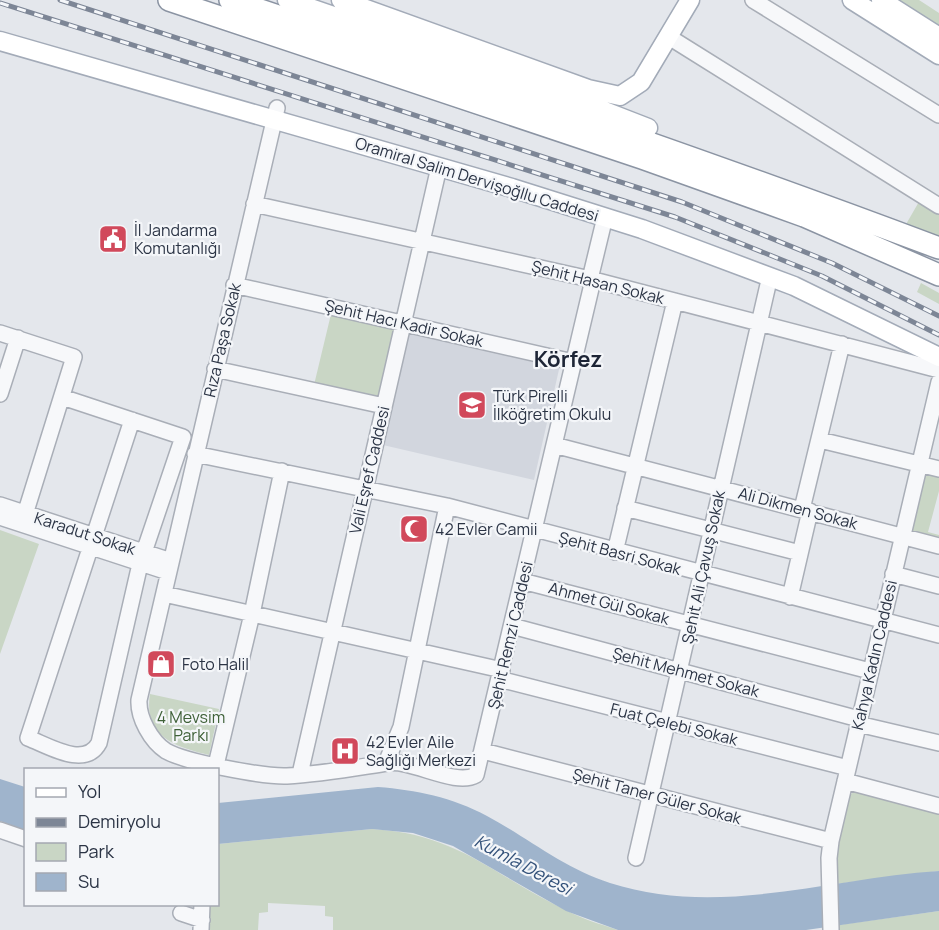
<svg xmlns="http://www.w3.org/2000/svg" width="939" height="930" viewBox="0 0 939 930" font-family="Manrope,sans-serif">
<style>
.built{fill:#d2d6de}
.green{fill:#c9d6c5}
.water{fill:#9fb4cc}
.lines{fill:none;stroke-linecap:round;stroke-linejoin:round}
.minor-casing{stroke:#a9aeb7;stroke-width:18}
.major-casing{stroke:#a3abb8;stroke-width:21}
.highway-casing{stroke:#8b94a3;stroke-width:24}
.minor{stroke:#f7f8fa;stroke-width:15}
.major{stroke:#fff;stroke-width:18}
.highway{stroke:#fff;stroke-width:21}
.rail-casing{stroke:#7d8696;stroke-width:5}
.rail{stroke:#f4f6f9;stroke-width:3;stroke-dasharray:9;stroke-linecap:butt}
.labels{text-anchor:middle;stroke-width:4.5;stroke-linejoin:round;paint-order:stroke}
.street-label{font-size:16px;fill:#2b3445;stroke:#f4f6f9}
.poi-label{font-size:16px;fill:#2b3445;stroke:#f4f6f9;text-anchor:start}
.park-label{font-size:16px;fill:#3f6138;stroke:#f4f6f9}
.water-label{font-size:18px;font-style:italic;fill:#34527a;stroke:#f4f6f9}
.district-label{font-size:22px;font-weight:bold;fill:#1d2536;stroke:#f4f6f9}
</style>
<rect width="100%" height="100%" fill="#e4e7ec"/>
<path class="built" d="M410 330 560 365 534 480 383 445Z"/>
<path class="green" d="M895 0H919L939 13V28Z
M920 200 939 213V239L905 226Z
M921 283 939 293V304L917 292Z
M332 310 397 326 380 400 314 385Z
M924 472 939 475V491L928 532 939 535V541L911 535Z
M0 530 39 544 0 654Z
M150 694 219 709 209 755C176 747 143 737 150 694Z
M855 791 939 810V871L836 884 835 859 850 795Z
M372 829C459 834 492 875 566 910 582 919 600 924 618 930H333V917L325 916V906L268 903V912L259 913 258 930H207L210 905 218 904V844Z
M939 911V930H838V925Z"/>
<path class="water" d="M0 779 25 787V830L0 821Z
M378 787C416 790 452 797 487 816 528 838 565 869 610 883 719 918 829 878 939 871V911L806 930H618L566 911 453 846 413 833 372 829 218 844V803Z"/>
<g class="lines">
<g class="minor-casing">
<path id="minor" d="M753 0 939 115
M669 37 939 206
M277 108 139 700C138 718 151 741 166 751 185 762 264 777 287 776 320 774 354 768 387 763 412 759 455 787 476 775L593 280
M254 204 590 279 939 370
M590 279 605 217
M234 285 573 362
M0 333 74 357 22 524
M215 369 384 406
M0 394 18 338
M62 397 183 437 140 564 99 743C85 769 49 746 28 738L132 420
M820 440 939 469
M554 445 939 546
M195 454 447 506 939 635
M0 505 171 561
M625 508 800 553
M802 509 842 344
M0 517 168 572
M615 552 675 301
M893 574 939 586
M522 581 870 671
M164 594 502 670
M790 597 810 511
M512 626 859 719
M499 679 848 768
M858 724 939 743
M483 751 831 841
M386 763 401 727 447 506
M216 765 252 614 282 471
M300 774 439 167
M845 781 939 806
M0 830 26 839
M636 858 770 276
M181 913 202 920
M201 930 202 904
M831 930 829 858 831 841 939 382"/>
</g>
<g class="major-casing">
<path id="major" d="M287 0 563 95 648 128
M341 0 588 89 620 96 641 82 690 0
M852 0 939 55
M881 0 939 37
M0 41 512 188 642 229 794 286 939 357"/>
</g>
<g class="highway-casing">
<path id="highway" d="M169 0 642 158 804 216 939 275
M230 0C468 79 705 160 939 248"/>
</g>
<use href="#minor" class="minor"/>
<use href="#major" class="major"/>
<use href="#highway" class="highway"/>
<g class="rail-casing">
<path id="rail" d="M60 0 682 202 832 263 939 316
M0 3 675 217 822 276 939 335"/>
</g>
<use href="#rail" class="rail"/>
</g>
<defs>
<g id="civic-square" transform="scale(1.5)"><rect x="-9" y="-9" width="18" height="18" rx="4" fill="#d1495b" stroke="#f4f6f9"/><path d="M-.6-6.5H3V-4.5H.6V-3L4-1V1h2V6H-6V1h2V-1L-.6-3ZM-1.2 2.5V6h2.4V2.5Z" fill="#fff"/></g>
<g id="school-square" transform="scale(1.5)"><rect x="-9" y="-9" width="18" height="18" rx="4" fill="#d1495b" stroke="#f4f6f9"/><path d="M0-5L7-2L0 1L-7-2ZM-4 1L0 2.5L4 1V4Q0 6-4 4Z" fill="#fff"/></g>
<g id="mosque-square" transform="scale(1.5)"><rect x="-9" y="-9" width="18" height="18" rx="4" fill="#d1495b" stroke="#f4f6f9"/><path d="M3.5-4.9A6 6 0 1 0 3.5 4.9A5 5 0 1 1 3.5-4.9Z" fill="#fff"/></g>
<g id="shop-square" transform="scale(1.5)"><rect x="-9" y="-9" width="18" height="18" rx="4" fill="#d1495b" stroke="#f4f6f9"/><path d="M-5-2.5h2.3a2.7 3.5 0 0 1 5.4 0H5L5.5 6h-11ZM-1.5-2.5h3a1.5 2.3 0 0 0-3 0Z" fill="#fff"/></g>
<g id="hospital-square" transform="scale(1.5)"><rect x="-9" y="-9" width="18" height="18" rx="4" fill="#d1495b" stroke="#f4f6f9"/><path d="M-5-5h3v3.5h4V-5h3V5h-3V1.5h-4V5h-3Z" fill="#fff"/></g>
</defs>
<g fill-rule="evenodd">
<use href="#civic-square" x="113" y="239"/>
<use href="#school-square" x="472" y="405"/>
<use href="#mosque-square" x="414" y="529"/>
<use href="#shop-square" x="161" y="664"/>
<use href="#hospital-square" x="345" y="751"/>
</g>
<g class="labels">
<g class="street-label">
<text transform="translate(477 179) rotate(17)" y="6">Oramiral Salim Dervişoğllu Caddesi</text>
<text transform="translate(598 282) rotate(14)" y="6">Şehit Hasan Sokak</text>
<text transform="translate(404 323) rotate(13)" y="6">Şehit Hacı Kadir Sokak</text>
<text transform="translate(222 340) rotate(-77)" y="6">Rıza Paşa Sokak</text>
<text transform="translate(369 470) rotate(-77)" y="6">Vali Eşref Caddesi</text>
<text transform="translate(798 508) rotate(15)" y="6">Ali Dikmen Sokak</text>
<text transform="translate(85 533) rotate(18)" y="6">Karadut Sokak</text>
<text transform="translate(620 553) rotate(15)" y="6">Şehit Basri Sokak</text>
<text transform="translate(703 567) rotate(-78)" y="6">Şehit Ali Çavuş Sokak</text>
<text transform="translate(609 603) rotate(15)" y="6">Ahmet Gül Sokak</text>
<text transform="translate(510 635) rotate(-77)" y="6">Şehit Remzi Caddesi</text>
<text transform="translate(874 655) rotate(-77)" y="6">Kahya Kadın Caddesi</text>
<text transform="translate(686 672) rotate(15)" y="6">Şehit Mehmet Sokak</text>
<text transform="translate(674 724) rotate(14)" y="6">Fuat Çelebi Sokak</text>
<text transform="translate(657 796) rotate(15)" y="6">Şehit Taner Güler Sokak</text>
</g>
<g class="poi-label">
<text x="134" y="236">İl Jandarma<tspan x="134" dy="18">Komutanlığı</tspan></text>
<text x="493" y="402">Türk Pirelli<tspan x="493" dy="18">İlköğretim Okulu</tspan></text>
<text x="435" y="535">42 Evler Camii</text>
<text x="182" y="670">Foto Halil</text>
<text x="366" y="748">42 Evler Aile<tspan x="366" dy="18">Sağlığı Merkezi</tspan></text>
</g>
<g class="park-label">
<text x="191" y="723">4 Mevsim<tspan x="191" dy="18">Parkı</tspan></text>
</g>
<g class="water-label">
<text transform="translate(523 865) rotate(28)" y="6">Kumla Deresi</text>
</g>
<g class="district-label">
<text x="568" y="367">Körfez</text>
</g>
</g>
<rect x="24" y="768" width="195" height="138" fill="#f4f6f9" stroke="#a4a8b1" stroke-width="1.5"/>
<rect x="36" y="788" width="30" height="9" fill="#ffffff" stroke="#a4a8b1" stroke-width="1.5"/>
<text x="78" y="798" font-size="18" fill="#2b3445">Yol</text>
<rect x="36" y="818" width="30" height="9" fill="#7d8696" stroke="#a4a8b1" stroke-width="1.5"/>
<text x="78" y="828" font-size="18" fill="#2b3445">Demiryolu</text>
<rect x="36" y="843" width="30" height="18" fill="#c9d6c5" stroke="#a4a8b1" stroke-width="1.5"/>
<text x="78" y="858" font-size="18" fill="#2b3445">Park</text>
<rect x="36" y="873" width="30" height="18" fill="#9fb4cc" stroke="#a4a8b1" stroke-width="1.5"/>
<text x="78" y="888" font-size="18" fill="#2b3445">Su</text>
</svg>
